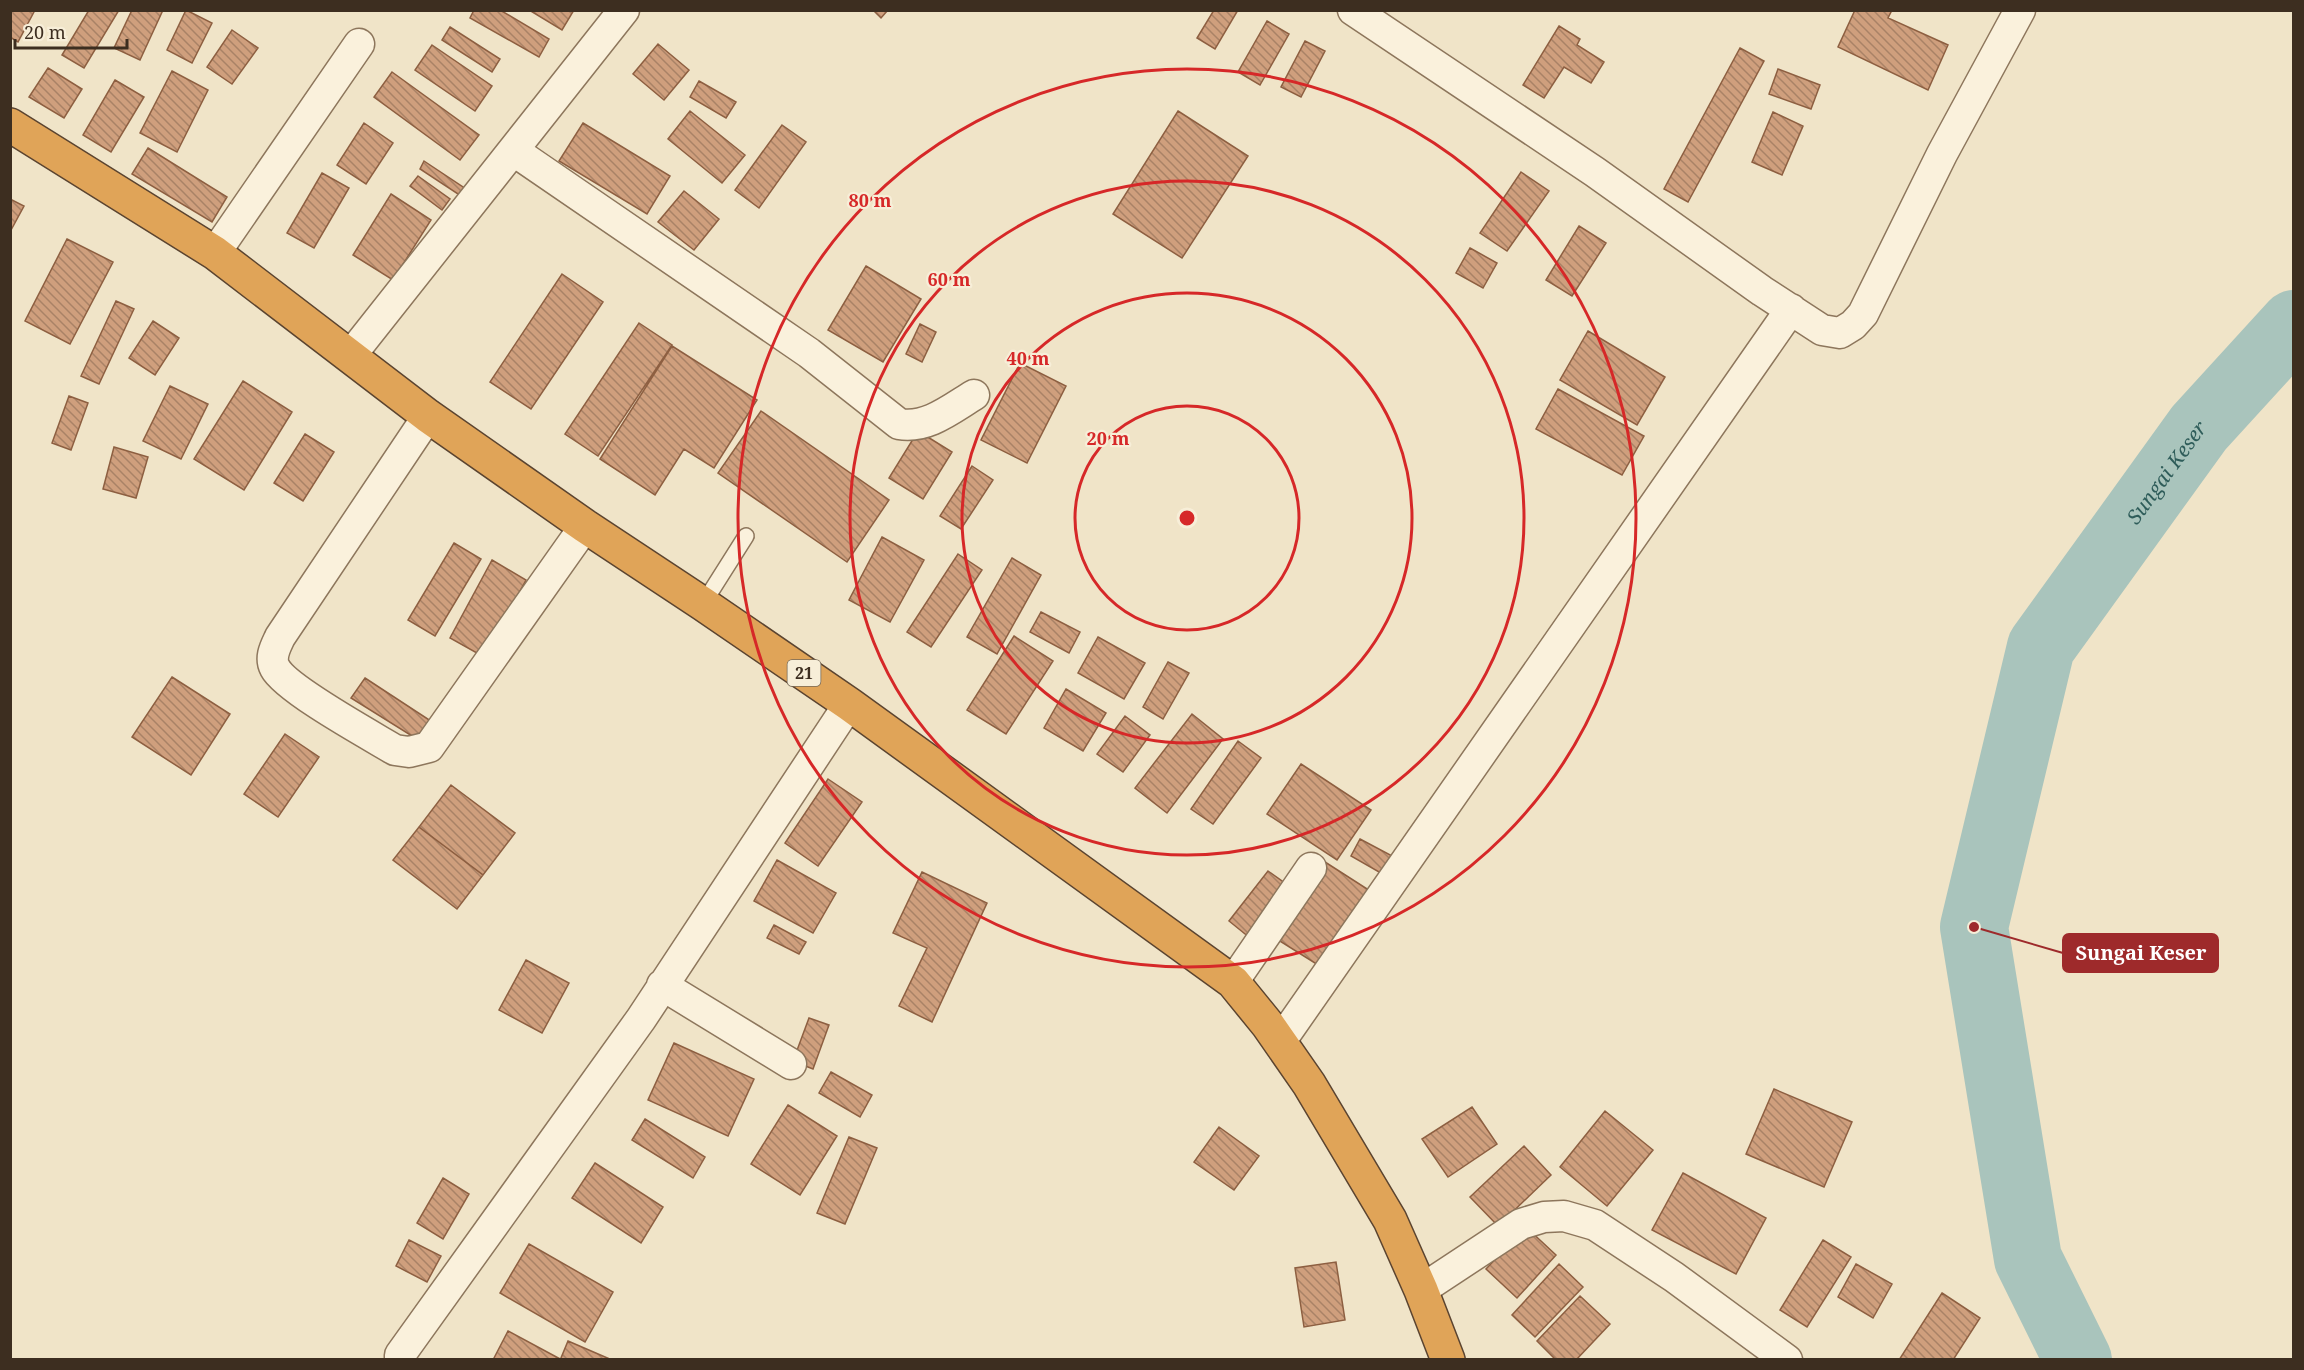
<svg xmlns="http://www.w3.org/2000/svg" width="2304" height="1370" viewBox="0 0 2304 1370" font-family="'Noto Serif',serif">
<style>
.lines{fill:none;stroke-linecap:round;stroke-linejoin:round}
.river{stroke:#a9c4bc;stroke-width:68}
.building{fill:url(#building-back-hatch);stroke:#8d5f41;stroke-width:1.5}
.lane-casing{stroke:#8d765c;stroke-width:18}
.street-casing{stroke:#8d765c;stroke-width:33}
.highway-casing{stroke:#5b4430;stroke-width:36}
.lane{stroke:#faf1dc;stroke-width:15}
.street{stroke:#faf1dc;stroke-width:30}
.highway{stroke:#e0a458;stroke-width:33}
.ring{fill:none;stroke:#d62828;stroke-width:3}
.labels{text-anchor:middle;stroke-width:4.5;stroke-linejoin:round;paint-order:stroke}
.shield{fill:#f7eed8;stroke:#756857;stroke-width:1.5}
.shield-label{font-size:16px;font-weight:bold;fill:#3d2e20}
.water-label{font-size:20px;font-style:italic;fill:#2f5d5a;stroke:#f7eed8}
.centre{fill:#d62828;stroke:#f7eed8;stroke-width:3}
.ring-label{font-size:18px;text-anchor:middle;font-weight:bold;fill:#d62828;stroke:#f7eed8;stroke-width:4.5;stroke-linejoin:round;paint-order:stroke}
.leader{fill:none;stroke:#9e2a2b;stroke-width:2}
.callout-dot{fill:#9e2a2b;stroke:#f7eed8;stroke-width:2}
.callout{fill:#9e2a2b;stroke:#9e2a2b;stroke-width:2}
.callout-label{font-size:20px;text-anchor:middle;font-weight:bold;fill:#fff}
</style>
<defs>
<pattern id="building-back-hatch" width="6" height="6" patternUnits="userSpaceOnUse" patternTransform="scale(1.5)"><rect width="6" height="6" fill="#cf9f7d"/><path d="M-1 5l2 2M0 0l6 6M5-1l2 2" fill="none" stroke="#a98266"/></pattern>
</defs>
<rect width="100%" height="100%" fill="#f0e4c8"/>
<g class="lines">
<path class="river" id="s1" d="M2078 1360 2028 1259 1974 927 2041 647 2199 428 2294 324"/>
</g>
<path class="building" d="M10 10H35L18 42 10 37Z
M89 10H119L84 68 62 55Z
M132 10H163L140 60 114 48Z
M186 10 212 23 192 63 167 50Z
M474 10H500L549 39 539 57 470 18Z
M529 10H574L562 30Z
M873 10H888L881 18Z
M1214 10H1238L1215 49 1197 38Z
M1855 10H1892L1888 18 1948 45 1928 90 1838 47Z
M1267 21 1289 34 1260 85 1238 72Z
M1559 26 1580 39 1577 45 1604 62 1591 83 1564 67 1544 98 1523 85Z
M450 27 500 59 492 72 442 40Z
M232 30 258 48 232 84 207 67Z
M1305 41 1325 51 1301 97 1281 87Z
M658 44 689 70 664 100 633 74Z
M432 45 492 86 475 111 415 70Z
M1740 48 1764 61 1688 202 1664 189Z
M48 68 82 89 64 118 29 97Z
M1778 69 1820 85 1811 109 1769 94Z
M172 71 208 90 177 152 140 133Z
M392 72 479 135 460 160 374 97Z
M115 80 144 97 111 152 83 135Z
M699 81 736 102 726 118 690 97Z
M690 111 745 155 722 183 668 139Z
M1178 111 1248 156 1182 258 1113 214Z
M1773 112 1803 126 1782 175 1752 162Z
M364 123 393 143 366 184 337 165Z
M583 123 670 176 647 214 559 161Z
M782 125 806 142 759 208 735 190Z
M148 148 227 197 212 222 132 174Z
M424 161 466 189 461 196 420 169Z
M1521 172 1549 191 1507 251 1480 233Z
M322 173 349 188 314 248 287 233Z
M418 176 450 199 442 210 410 186Z
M684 191 719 219 694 250 658 222Z
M391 194 431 220 393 280 353 255Z
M10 199 24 206 10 232Z
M1579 226 1606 243 1572 296 1546 280Z
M67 239 113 262 70 344 25 321Z
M1470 248 1497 263 1483 288 1456 273Z
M866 266 921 299 883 362 828 330Z
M562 274 603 302 531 409 490 382Z
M116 301 134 309 99 384 81 376Z
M153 321 179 338 155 375 129 358Z
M639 323 672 345 598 456 565 434Z
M920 324 936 332 922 362 906 354Z
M1588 331 1665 377 1637 425 1560 380Z
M672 346 757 400 714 468 684 449 655 495 600 459Z
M1020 363 1066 386 1027 463 981 440Z
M243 381 292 412 244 490 194 459Z
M170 386 208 404 181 459 143 441Z
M1558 389 1644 436 1622 475 1536 429Z
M69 396 88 403 71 450 52 443Z
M761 411 889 500 847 562 718 473Z
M918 431 952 452 923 499 889 478Z
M305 434 334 452 303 501 274 483Z
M114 447 148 457 136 498 103 489Z
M972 466 993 480 961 529 940 516Z
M882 537 924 560 890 622 849 600Z
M454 543 481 559 435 636 408 620Z
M958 554 982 570 931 647 907 632Z
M1012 558 1041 575 997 654 967 637Z
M492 560 526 580 484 657 450 638Z
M1041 612 1080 632 1069 653 1030 632Z
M1014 636 1053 661 1006 734 967 710Z
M1098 637 1145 663 1124 699 1078 673Z
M1168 662 1189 673 1163 719 1143 707Z
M172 677 230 714 191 775 132 737Z
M365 678 440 727 428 746 351 698Z
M1066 689 1106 713 1083 751 1044 728Z
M1192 714 1223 739 1167 813 1135 788Z
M1125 716 1150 735 1123 772 1097 754Z
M285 734 319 757 278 817 244 794Z
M1238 741 1261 758 1213 824 1191 809Z
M1301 764 1371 810 1337 860 1267 814Z
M828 779 862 802 818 866 785 843Z
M451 785 515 833 483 875 419 827Z
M419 827 483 875 457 909 393 860Z
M1360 839 1396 858 1386 876 1351 856Z
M777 860 836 893 813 933 754 901Z
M1325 862 1375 894 1326 970 1275 938Z
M1268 871 1289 886 1250 938 1229 921Z
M922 872 987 903 932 1022 899 1006 927 948 893 933Z
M774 925 806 942 799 954 767 938Z
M526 960 569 983 542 1033 499 1010Z
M809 1018 829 1025 813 1069 793 1061Z
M674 1043 754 1079 728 1136 648 1100Z
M831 1072 872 1095 860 1117 819 1093Z
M1774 1089 1852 1122 1824 1187 1746 1154Z
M788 1105 837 1136 800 1195 751 1164Z
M1472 1107 1497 1144 1448 1177 1422 1139Z
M1605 1111 1653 1150 1607 1206 1560 1167Z
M645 1119 705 1157 693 1178 632 1140Z
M1219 1127 1259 1156 1234 1190 1194 1162Z
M849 1137 877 1148 845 1224 817 1213Z
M1524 1146 1551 1175 1498 1226 1470 1197Z
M595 1163 663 1207 641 1243 572 1198Z
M1683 1173 1766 1218 1736 1274 1652 1230Z
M443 1178 469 1194 443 1239 417 1223Z
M1526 1227 1556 1255 1517 1298 1486 1269Z
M409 1240 441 1256 427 1282 396 1266Z
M1823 1240 1851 1257 1807 1327 1780 1310Z
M529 1244 613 1292 585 1342 500 1293Z
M1336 1262 1345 1320 1304 1327 1295 1268Z
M1559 1264 1583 1287 1535 1337 1512 1315Z
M1856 1264 1892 1284 1873 1318 1838 1297Z
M1942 1293 1980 1318 1953 1360H1899Z
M1580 1296 1610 1324 1576 1360H1556L1537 1341Z
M508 1331 562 1360H493Z
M568 1341 612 1360H565L561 1358Z"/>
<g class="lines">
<g class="lane-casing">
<path id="lane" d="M703 604 746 536"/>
</g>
<g class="street-casing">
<path id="street" d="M1353 10 1595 172 1762 291 1822 330 1840 333 1853 325 1863 314 1942 154 2020 10
M514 151 809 353 899 424C927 429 951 409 974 395
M215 253 359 44
M351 355 624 10
M428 416 280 637C276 646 269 657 275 668 286 689 370 735 395 750L409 752 429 747 585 526
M1233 982 1311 868
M662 985 791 1064
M1280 1042 1791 309
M1421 1290 1521 1224 1544 1217 1564 1216 1595 1225 1674 1277 1787 1360
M400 1360V1355L641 1019 849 704"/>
</g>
<g class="highway-casing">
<path id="highway" d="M10 125 215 253 428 416 585 526 703 604 849 704 1233 982 1268 1025 1309 1084 1390 1220 1421 1290 1448 1360"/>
</g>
<use href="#lane" class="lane"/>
<use href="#street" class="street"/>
<use href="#highway" class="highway"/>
</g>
<g class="ring">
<circle cx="1187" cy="518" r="112"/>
<circle cx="1187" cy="518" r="225"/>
<circle cx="1187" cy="518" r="337"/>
<circle cx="1187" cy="518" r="449"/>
</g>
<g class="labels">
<rect class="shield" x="787.5" y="660" width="33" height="26" rx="4.5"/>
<g class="shield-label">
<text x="804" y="679">21</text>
</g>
<g class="water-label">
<text dy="7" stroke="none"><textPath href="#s1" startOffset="952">Sungai Keser</textPath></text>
</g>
</g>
<circle cx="1187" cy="518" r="9" class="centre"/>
<g class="ring-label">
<text x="870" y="207">80 m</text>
<text x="949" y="286">60 m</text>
<text x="1028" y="365">40 m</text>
<text x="1108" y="445">20 m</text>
</g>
<path class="leader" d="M1974 927L2063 953"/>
<circle class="callout-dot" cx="1974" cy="927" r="6"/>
<rect class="callout" x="2063" y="934" width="155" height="38" rx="6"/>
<g class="callout-label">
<text x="2141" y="960">Sungai Keser</text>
</g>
<rect width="2304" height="1370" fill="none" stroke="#3d2e20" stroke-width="24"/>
<path d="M15 39v9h112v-9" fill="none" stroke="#3d2e20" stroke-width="3"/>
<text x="24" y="39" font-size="18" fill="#3d2e20" stroke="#f7eed8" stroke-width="4.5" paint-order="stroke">20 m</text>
</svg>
